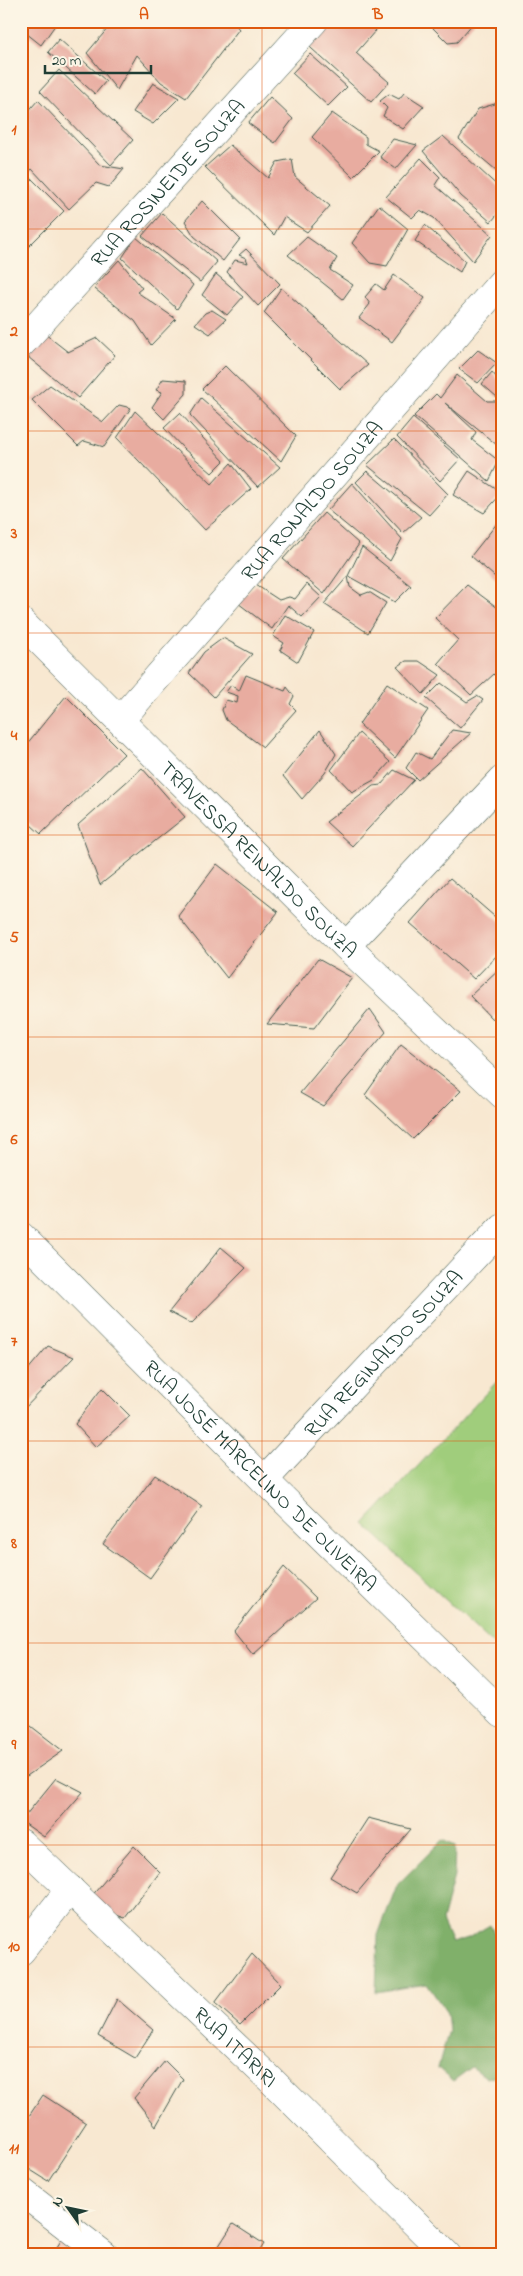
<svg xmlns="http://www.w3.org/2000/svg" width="523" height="2276" viewBox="0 0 523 2276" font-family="'Indie Flower',sans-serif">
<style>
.green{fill:#a0cd7b;stroke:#608558}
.forest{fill:#80b06b;stroke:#507650}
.building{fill:#e8aca0}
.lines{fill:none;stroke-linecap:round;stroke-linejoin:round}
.minor-casing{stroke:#40574c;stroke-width:29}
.tertiary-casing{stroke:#40574c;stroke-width:29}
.minor{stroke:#fff;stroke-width:28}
.tertiary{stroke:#fff;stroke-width:28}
.grid{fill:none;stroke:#de580e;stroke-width:1;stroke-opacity:0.55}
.labels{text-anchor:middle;stroke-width:5;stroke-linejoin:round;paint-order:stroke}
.street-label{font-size:21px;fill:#1f3d34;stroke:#fcf5e5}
.neatline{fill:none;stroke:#de580e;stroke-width:2}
.grid-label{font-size:16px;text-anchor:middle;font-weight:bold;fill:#de580e}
</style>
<rect width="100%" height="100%" fill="#fcf5e5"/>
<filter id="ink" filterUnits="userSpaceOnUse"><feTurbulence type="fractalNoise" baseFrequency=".02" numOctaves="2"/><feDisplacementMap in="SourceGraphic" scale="10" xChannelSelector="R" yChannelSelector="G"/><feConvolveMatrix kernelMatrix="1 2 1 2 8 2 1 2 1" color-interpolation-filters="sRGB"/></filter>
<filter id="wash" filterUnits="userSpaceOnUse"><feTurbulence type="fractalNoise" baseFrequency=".0096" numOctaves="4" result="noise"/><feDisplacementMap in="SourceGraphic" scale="20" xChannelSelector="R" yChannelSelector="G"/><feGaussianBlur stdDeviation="1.12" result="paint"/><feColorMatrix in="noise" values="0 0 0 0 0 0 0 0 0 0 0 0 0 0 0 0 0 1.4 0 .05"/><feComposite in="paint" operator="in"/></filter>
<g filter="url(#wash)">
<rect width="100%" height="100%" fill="#f8e8d1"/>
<path class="green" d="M502 1376V1652L364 1524Z"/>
<path class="forest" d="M442 1840 455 1846 454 1876 442 1921 452 1943 468 1938 490 1925 502 1948V2074L487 2078 472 2067 453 2081 438 2068 449 2030 447 2013 427 1984 376 1992 378 1935 397 1885Z"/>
<g id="blocks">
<path class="building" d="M21 21H58L41 45 21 29Z
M114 21H232L239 29 186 98 161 82 137 55 117 90 87 53Z
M318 21H380L382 23 356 53 389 82 371 102 302 40Z
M426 21H473L474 22 457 42 448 43Z
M59 39 106 81 95 94 48 52Z
M310 54 347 87 328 106 292 73Z
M59 70 133 140 111 165 40 91Z
M153 83 179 98 153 124 133 112Z
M404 93 424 106 403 129 383 116 387 108 380 101 389 94 399 99Z
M270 97 293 119 275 143 248 123Z
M38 100 100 165 124 169 109 187 96 183 69 209 32 169 21 178V112L25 115Z
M498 103 502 109V175L459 139 478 109Z
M332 113 366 137V144L379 151 353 177 312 137Z
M443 136 502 190V209L491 222 461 196 423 151Z
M393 139 417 145 396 169 380 157Z
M230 145 268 178 277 162 292 159 295 177 330 206 307 232 284 217 274 235 205 167Z
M421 158 440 177 435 185 492 235 473 261 434 218 420 210 412 218 386 197Z
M28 175 64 211 23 252 21 183Z
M202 201 240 239 223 261 194 236 185 221Z
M379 205 408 229 387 266 370 263 352 243Z
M162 213 217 262 200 282 142 236Z
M425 225 465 261 460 272 415 241Z
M136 237 193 285 177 309 122 258Z
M307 237 337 258 330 270 353 285 343 299 288 255Z
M246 249 280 284 258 306 227 272 235 260 248 263 246 258 239 255Z
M119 260 142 288 137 292 176 319 151 345 135 321 95 289 97 284Z
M216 274 243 297 227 315 202 295Z
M394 275 425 298 392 342 359 318 370 304 365 297 376 284 384 290Z
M281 288 368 365 340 389 264 313Z
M212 310 226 319 210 334 195 324 205 313Z
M45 334 68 352 97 338 115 355 78 398 28 357Z
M478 350 497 363 478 383 459 369Z
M225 366 296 436 281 461 202 389Z
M492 372 502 384V390L497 397 482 384Z
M457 375 487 401H502V449L445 403 476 432 472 440 499 461 489 481 414 416 436 394 440 398Z
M163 379 186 381V394L164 419 152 407 162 392 156 390Z
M50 385 103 422 119 405 131 408 104 447 84 441 78 446 32 400Z
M201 398 280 467 258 487 190 415Z
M135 411 212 484 231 463 251 489 205 530 117 438Z
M180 413 224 461 212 473 184 449 164 428Z
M413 418 460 459 440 481 397 437Z
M394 439 448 494 429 515 367 465Z
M367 471 421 517 403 533 356 482Z
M469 471 502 493 484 513 453 495Z
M352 483 402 539 390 561 328 510Z
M324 513 359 544 324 594 283 559Z
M502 517V583L471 556Z
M362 547 411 586 395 602 348 576 350 587 361 595 369 592 386 603 368 633 324 604 348 576Z
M307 584 321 597 302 617 288 605 272 629 238 603 256 585 279 600 289 597 295 599Z
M467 585 502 611V675L499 679 494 674 471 695 438 663 458 640 435 618Z
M285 615 314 632 298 662 280 650 284 643 273 636Z
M223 638 252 654 214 697 189 673 204 652Z
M406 661H419L440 675 423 694 397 667Z
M246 675 285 691 287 687 294 696 290 704 296 710 263 747 226 720 222 710 226 700 237 703 238 696 226 692 231 685 239 691Z
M387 683 428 710 395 758 359 724Z
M441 683 467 702 477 696 483 700 460 728 426 698Z
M66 696 124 754 41 834 21 816V751Z
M320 730 336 754 325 773 302 799 283 776Z
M452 730 471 733 418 780 406 768 416 752 430 759Z
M359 733 390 762 374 780 352 792 331 770Z
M142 768 185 817 100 885 78 825Z
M394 770 414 780 352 846 326 822 373 786 381 785Z
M217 864 278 912 227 978 178 916Z
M450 878 502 923V950L474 979 410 923Z
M318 959 352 978 314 1028 267 1024Z
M502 966V1008L492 1019 470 996Z
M370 1009 386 1032 323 1106 300 1093Z
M401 1044 461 1091 413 1139 365 1095Z
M221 1247 246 1268 191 1324 169 1312Z
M48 1346 74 1357 21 1412V1378Z
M102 1388 130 1416 96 1447 75 1424Z
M155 1475 202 1506 150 1578 103 1544Z
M284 1567 316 1598 253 1655 234 1631Z
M27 1723 63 1751 21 1780V1732Z
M56 1778 83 1792 44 1837 21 1821Z
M368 1818 411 1829 357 1893 330 1877Z
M134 1846 160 1872 125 1918 85 1904Z
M252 1954 281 1984 240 2025 215 2003Z
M117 1999 153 2030 135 2058 98 2036Z
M165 2061 183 2079 156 2126 134 2098Z
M43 2095 86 2123 48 2181 21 2164V2128Z
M233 2224 264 2244 257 2255H213Z
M62 2239 86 2255H52Z"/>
</g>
</g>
<g filter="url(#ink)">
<use href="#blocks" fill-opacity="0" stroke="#40574c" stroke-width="1"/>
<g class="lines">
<g class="minor-casing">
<g id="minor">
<path id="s1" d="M21 344 314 21"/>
<path id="s2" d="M21 622 346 946 502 1094"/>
<path id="s3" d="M121 719 502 282"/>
<path d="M346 946 502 780"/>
<path id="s4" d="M264 1480 502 1227"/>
<path id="s5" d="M21 1843 271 2080 447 2255"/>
<path d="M21 1951 70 1889"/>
<path d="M21 2191 104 2255"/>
</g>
</g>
<g class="tertiary-casing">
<g id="tertiary">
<path id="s6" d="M21 1236 264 1480 502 1713"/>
</g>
</g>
<use href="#minor" class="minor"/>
<use href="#tertiary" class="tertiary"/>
</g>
</g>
<path class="grid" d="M262 21V2255M21 229H502M21 431H502M21 633H502M21 835H502M21 1037H502M21 1239H502M21 1441H502M21 1643H502M21 1845H502M21 2047H502"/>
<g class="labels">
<g class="street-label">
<text dy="7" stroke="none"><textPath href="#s1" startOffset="218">RUA ROSINEIDE SOUZA</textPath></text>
<text dy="7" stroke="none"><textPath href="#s3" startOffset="290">RUA RONALDO SOUZA</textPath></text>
<text dy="7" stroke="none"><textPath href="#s2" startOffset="336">TRAVESSA REINALDO SOUZA</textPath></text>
<text dy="7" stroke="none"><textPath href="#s4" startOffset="174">RUA REGINALDO SOUZA</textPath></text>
<text dy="7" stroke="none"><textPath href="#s6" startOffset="339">RUA JOSÉ MARCELINO DE OLIVEIRA</textPath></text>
<text dy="7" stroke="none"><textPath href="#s5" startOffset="296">RUA ITARIRI</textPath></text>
</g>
</g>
<rect width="523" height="2276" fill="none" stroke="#fcf5e5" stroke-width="55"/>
<g transform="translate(68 2208) rotate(303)" stroke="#fcf5e5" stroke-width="4" paint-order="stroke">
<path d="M0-4L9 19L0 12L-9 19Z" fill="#1f3d34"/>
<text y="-8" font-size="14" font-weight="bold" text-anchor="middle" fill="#1f3d34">N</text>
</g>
<path d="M45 65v8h106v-8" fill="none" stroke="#1f3d34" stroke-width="2.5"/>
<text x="52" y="65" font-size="15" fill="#1f3d34" stroke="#fcf5e5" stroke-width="4" paint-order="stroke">20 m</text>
<rect x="28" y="28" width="468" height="2220" class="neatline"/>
<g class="grid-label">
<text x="144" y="19">A</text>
<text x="378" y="19">B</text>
<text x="14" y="134">1</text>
<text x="14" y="336">2</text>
<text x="14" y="538">3</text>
<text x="14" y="740">4</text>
<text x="14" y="942">5</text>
<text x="14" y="1144">6</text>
<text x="14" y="1346">7</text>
<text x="14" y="1548">8</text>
<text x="14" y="1749">9</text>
<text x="14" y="1951">10</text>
<text x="14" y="2153">11</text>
</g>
</svg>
